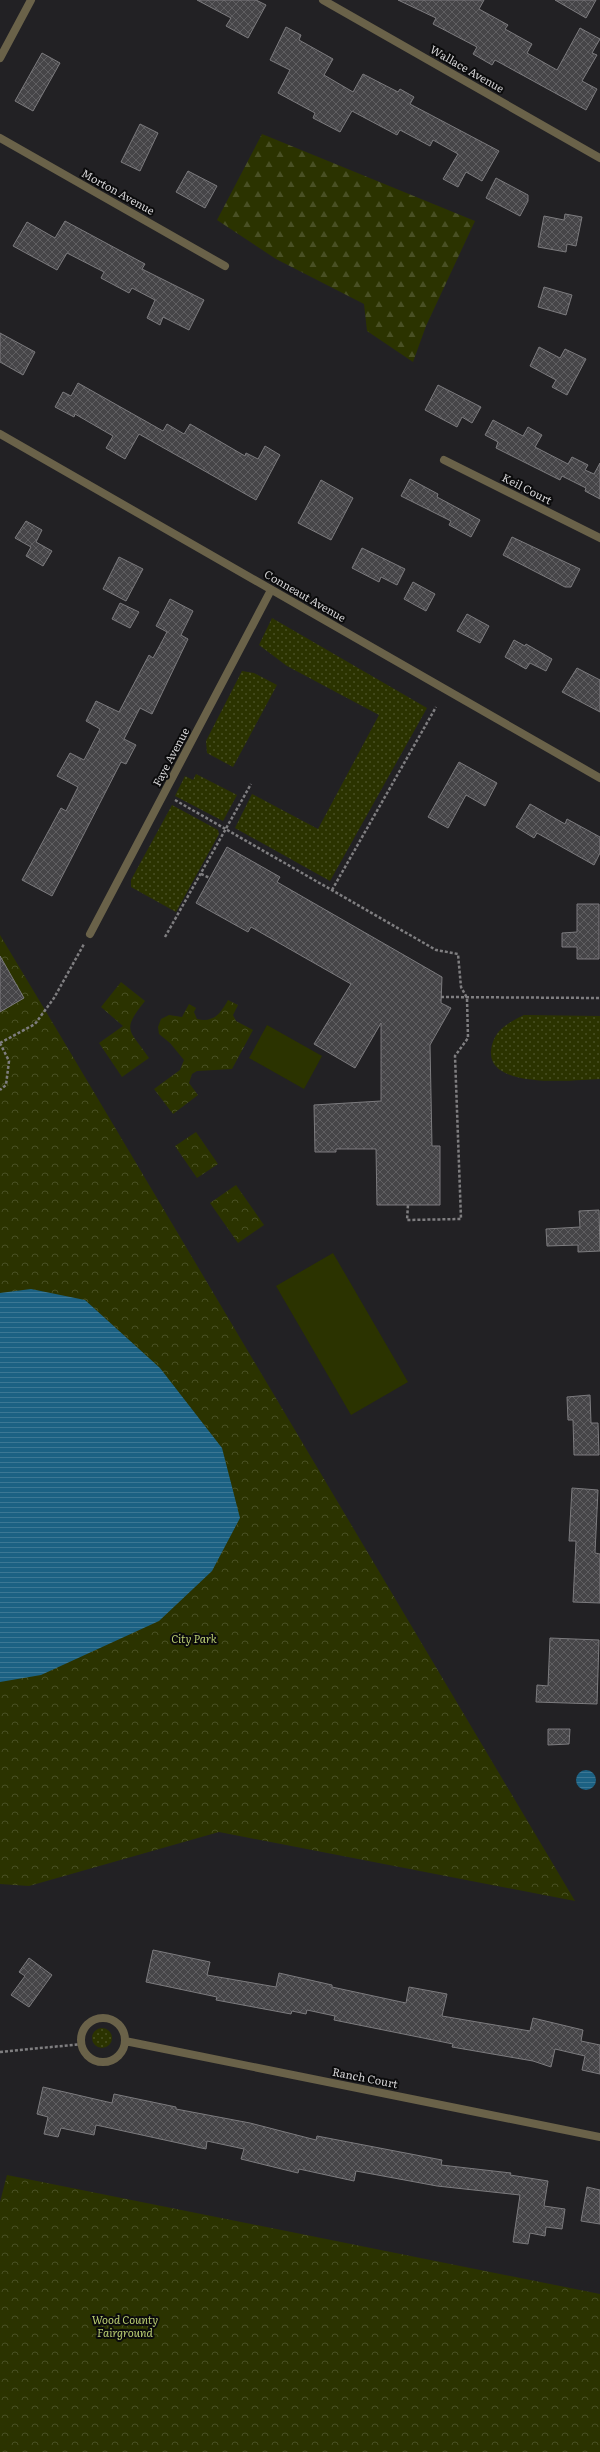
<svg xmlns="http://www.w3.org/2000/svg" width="600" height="2452" viewBox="0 0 600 2452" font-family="Literata,serif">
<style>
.grass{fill:url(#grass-dots)}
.forest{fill:url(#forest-firs)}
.park{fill:url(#park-crowns)}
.pitch{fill:#2b3300}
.water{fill:url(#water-rules)}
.building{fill:url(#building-cross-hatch);stroke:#7c7b7e}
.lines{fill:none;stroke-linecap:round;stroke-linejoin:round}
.path{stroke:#7f7e80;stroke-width:2.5;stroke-dasharray:3 2;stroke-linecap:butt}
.minor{stroke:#6a6249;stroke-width:8}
.tertiary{stroke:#6a6249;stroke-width:8}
.labels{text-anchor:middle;stroke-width:4;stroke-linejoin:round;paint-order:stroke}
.street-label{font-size:11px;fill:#d5d4d6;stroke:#0b0b0c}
.park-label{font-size:11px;font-style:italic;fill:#b9cc72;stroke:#0b0b0c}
</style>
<defs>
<pattern id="grass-dots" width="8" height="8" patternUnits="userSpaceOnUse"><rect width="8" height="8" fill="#2b3300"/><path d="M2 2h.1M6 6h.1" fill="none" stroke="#495024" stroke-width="1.8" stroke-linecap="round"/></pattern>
<pattern id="forest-firs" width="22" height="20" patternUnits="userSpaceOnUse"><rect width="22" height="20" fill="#2b3300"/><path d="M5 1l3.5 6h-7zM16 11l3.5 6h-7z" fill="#495024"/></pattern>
<pattern id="park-crowns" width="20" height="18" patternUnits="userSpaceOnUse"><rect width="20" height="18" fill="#2b3300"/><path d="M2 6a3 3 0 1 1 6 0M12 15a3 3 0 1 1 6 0" fill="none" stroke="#495024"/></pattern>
<pattern id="water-rules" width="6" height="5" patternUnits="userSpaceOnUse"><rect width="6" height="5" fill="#1c6183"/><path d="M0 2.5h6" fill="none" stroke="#3c7794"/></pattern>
<pattern id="building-cross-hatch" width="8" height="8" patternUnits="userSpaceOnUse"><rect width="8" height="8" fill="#464548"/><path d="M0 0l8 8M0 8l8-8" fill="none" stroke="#605f62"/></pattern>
</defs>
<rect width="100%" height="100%" fill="#222124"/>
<path class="grass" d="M272 618 427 708 330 881 235 828 252 794 318 829 379 715 287 666 259 645Z
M242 671 254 673 277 685 233 767 207 753 206 741Z
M196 774 237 795 223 821 175 796 185 776 193 780Z
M172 805 218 830 219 834 176 912 131 887V880Z
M524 1015 600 1016V1079C576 1080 488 1090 491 1051 493 1030 508 1023 524 1015Z
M92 2038a10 10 0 1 1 20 0a10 10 0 1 1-20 0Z"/>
<path class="forest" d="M262 134 475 221 426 326 413 362 367 331 364 304 276 259 217 220Z"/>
<path class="park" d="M0 935 54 1025 575 1901 219 1832 29 1886 0 1884Z
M121 982 145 1001C121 1031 129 1029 149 1058L122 1077 99 1043 123 1026 101 1007Z
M228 1000 238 1005 233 1015 236 1021 253 1030 232 1069 197 1071 192 1074 189 1083 198 1095 173 1114 154 1089 180 1070 184 1060 170 1043 159 1034 158 1027 161 1019 169 1015 182 1017 189 1004 196 1008 194 1012 197 1019C214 1023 221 1013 228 1000Z
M196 1132 218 1164 197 1178 175 1146Z
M236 1185 264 1225 238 1243 210 1203Z
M7 2175 600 2294V2452H0V2202Z"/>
<path class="pitch" d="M267 1025 322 1056 304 1089 249 1058Z
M333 1253 408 1382 351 1415 276 1286Z"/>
<path class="water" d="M31 1289 85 1300 160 1368 222 1448 240 1518 212 1571 159 1621 41 1675 0 1682V1293Z
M576 1780a10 10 0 1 1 20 0a10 10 0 1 1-20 0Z"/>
<path class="building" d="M197 0H256L266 5 248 38 226 26 231 18Z
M398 0H484L479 9 508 25 505 29 532 44 527 53 557 70 580 28 600 39 592 53 597 55 582 81 597 89 586 110 495 60 492 65 473 54 477 47 433 24 436 18Z
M555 0H596L586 18Z
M286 27 301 35 299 40 333 59 324 75 353 92 363 74 398 92 400 89 414 97 410 104 499 151 482 181 466 172 458 187 443 179 458 154 433 140 430 146 400 130 397 135 352 111 340 132 313 118 315 113 278 93 290 70 270 60Z
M42 53 60 63 33 111 15 101Z
M140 124 158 133 140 171 121 162Z
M188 171 217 186 205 208 176 192Z
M496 178 528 195V201L520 216 486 198Z
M565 214 582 217 576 246 567 244 566 252 538 247 544 216 564 220Z
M65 221 145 264 142 269 204 300 189 330 163 317 160 325 147 318 155 300 132 288 129 293 101 278 104 272 67 253 57 270 13 246 27 222 55 238Z
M544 287 572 295 566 315 538 307Z
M0 333 35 352 23 375 0 362Z
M539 347 560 358 565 349 586 359 567 395 552 387 556 380 530 366Z
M78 383 163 431 167 424 184 434 190 424 245 456 246 453 258 459 265 446 280 455 256 500 139 434 125 459 106 448 113 436 75 414 74 417 55 407 63 392 71 396Z
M438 385 481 407 472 423 462 417 457 427 425 410Z
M493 420 523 436 528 427 542 435 535 447 568 464 572 457 588 465 585 470 594 474 600 463V499L585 491 586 488 562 476 560 480 496 448 498 442 485 435Z
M410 479 438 494 437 497 480 520 471 537 449 525 451 521 401 496Z
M321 480 353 498 331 540 298 523Z
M26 521 42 530 36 542 52 551 43 566 26 556 31 547 15 538Z
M512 537 580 569 571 587H565L503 555Z
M362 548 405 569 397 585 381 577 379 582 352 568Z
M119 557 143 569 126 601 103 589Z
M413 582 435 594 426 611 404 599Z
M170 599 193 611 181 635 188 639 152 714 140 708 124 739 136 745 126 764 121 762 52 896 22 880 61 808 66 811 78 787 57 776 70 753 84 760 100 729 86 721 96 701 119 712 149 655 153 658 167 632 156 626Z
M120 603 139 612 130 628 112 619Z
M467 614 489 626 480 643 457 631Z
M514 640 525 646 526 644 552 659 546 671 530 663 526 669 505 657Z
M577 668 600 680V712L562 692Z
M459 762 497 783 485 806 466 795 448 828 428 817Z
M530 804 565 824 567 819 600 837V853L594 865 537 833 534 838 516 827Z
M227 847 280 877 277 882 442 977 441 1003 451 1008 430 1045 432 1146H440V1205H377L376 1149H336V1152H315L314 1105 381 1101V1023L355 1068 314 1044 351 984 251 927 248 932 196 903Z
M577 904H599V959H577V947H562V933L577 932Z
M0 956 24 998 0 1012Z
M599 1210 600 1251 578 1252V1245L547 1246 546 1229 580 1227 579 1211Z
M590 1395 591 1423H598L599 1455H574L573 1420H568L567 1397Z
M572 1488 598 1490 595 1553 600 1554V1603L573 1602 576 1541H569Z
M550 1638 599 1640 597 1704 536 1702 537 1685 548 1686Z
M548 1729H570L569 1744 548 1745Z
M153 1950 210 1962 207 1975 276 1987 279 1973 332 1985V1987L406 2003 409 1987 447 1994 442 2016 530 2031 533 2018 583 2030 581 2041 600 2045V2074L582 2070 585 2056 555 2049 551 2067 533 2061 452 2047 453 2044 334 2020 335 2016 307 2010 306 2014 292 2011 291 2014 216 2000 217 1997 146 1982Z
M29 1958 52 1975 29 2007 11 1995 25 1976 19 1972Z
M43 2087 112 2103 114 2094 176 2107V2109L250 2123 316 2140 317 2136 442 2160 441 2165 511 2173 510 2175 548 2181 544 2206 565 2209 562 2229 546 2227 545 2236 530 2233 528 2244 513 2242 520 2195 437 2186 356 2171 354 2181 299 2169 298 2173 241 2159 244 2149 207 2141 206 2149 96 2125 94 2135 61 2128 58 2137 44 2134 48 2117 37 2114Z
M587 2187 600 2190V2224L581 2221Z"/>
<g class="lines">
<path class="path" d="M175 800 436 950 458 954 461 987 467 998 468 1038 455 1056 461 1219 407 1220 408 1205
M201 874 210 878
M332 890 436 707
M165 937 251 784
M441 997 600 998
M0 1043 35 1024 54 998 84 944
M0 1043 9 1061 6 1085 0 1090
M0 2052 82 2044"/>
<path class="minor" d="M323 0 600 158
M0 58 31 0
M0 138 225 266
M444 460 600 538
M90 934 271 590
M81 2040a22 22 0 1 1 44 0a22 22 0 1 1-44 0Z
M125 2041 600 2137"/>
<path class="tertiary" d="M0 434 600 778"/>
</g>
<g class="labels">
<g class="street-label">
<text transform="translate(467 69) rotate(30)" y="4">Wallace Avenue</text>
<text transform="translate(118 192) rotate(29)" y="4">Morton Avenue</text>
<text transform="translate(527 489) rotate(27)" y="4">Keil Court</text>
<text transform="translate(305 596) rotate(30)" y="4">Conneaut Avenue</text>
<text transform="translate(171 757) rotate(-62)" y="4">Faye Avenue</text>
<text transform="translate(365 2078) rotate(11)" y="4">Ranch Court</text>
</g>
<g class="park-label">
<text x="194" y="1643">City Park</text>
<text x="125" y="2324">Wood County<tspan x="125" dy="13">Fairground</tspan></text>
</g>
</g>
</svg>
